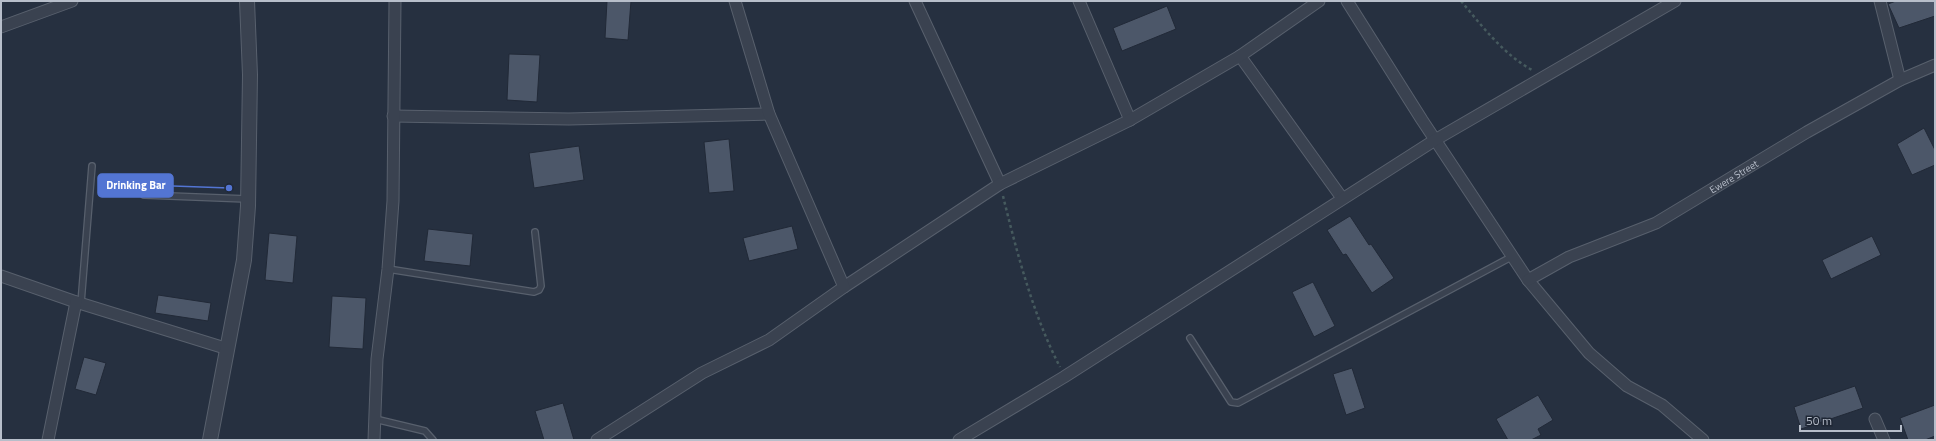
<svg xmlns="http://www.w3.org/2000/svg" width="1936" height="441" viewBox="0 0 1936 441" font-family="'Titillium Web',sans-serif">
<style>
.building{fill:#4c5769;stroke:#212937}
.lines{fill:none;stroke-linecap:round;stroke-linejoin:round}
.service-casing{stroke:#58606d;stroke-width:8}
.minor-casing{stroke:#58606d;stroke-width:13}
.tertiary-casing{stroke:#58606d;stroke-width:16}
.path{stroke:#465a5e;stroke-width:2.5;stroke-dasharray:3 3;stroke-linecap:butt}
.service{stroke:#3a4250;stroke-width:5.5}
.minor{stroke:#3a4250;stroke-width:11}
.tertiary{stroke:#3a4250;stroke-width:14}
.labels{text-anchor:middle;stroke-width:3;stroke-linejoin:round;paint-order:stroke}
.street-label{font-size:10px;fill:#b7beca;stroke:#1f2735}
.leader{fill:none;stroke:#5375d3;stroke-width:1.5}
.callout-dot{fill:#5375d3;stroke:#1f2735;stroke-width:1.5}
.callout{fill:#5375d3;stroke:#5375d3;stroke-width:1.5}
.callout-label{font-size:11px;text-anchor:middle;font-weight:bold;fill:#fff}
</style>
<rect width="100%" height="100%" fill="#263040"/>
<path class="building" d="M607 1H631L628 40 605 38Z
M1896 1H1935V16L1899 28 1888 4Z
M1167 6 1176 29 1122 51 1113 28Z
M509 54 540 55 537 102 507 100Z
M1924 128 1935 150V165L1912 175 1897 144Z
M729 139 734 191 709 193 704 142Z
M579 146 584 180 534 188 529 153Z
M1350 216 1369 245 1371 244 1394 278 1372 293 1346 254 1343 255 1327 230Z
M792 226 798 249 749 261 743 238Z
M428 229 473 234 470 266 424 261Z
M269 233 297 236 293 283 265 280Z
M1872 236 1881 255 1831 279 1822 260Z
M1313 282 1335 326 1314 337 1292 292Z
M158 295 211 303 208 321 155 313Z
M332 296 366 298 363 349 329 347Z
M84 357 106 363 96 395 75 389Z
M1352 368 1365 408 1346 415 1333 374Z
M1855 386 1863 408 1801 429 1794 407Z
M1538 395 1553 420 1538 429 1541 435 1531 440H1508L1496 419Z
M563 403 574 440H544L535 411Z
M1935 405V436L1925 440H1908L1900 418Z"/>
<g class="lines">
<g class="service-casing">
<path id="service" d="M144 195 247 199
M388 269 534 292 539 290 541 286 535 232
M81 303 92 166
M1190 338 1231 402 1238 403 1513 256
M375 419 425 431 433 440"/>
</g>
<g class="minor-casing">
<g id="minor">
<path d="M915 1 1000 184"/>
<path d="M1079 1 1130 120"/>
<path d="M1347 1 1422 120 1528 280 1589 353 1627 386 1662 405 1703 440"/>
<path d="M1880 1 1900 80"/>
<path d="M1 27 72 1"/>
<path d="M1240 56 1342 198"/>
<path d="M393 116 569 119 769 114"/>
<path d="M1 276 76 302 228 349"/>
<path id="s1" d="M1528 280 1569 257 1656 223 1807 132 1900 80 1935 65"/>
<path d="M844 287 1000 184 1130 120 1240 56 1319 1"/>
<path d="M1875 419 1884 440"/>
<path d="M48 440 76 302"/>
<path d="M374 440 377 359 388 269 393 201 395 1"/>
<path d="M597 440 702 373 769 340 844 287 769 114 735 1"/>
<path d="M959 440 1064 377 1435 140 1675 1"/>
</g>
</g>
<g class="tertiary-casing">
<path id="tertiary" d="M210 440 244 260 248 206 250 75 247 1"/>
</g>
<path class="path" d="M1461 1C1482 26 1503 54 1532 70
M1003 196C1017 253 1033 315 1060 367"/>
<use href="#service" class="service"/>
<use href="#minor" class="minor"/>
<use href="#tertiary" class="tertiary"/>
</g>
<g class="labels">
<g class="street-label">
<text dy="4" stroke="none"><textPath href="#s1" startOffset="231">Ewere Street</textPath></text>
</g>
</g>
<path class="leader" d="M229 188L173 186"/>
<circle class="callout-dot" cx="229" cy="188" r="4"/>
<rect class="callout" x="98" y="174" width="75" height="23" rx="4"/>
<g class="callout-label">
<text x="136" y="189">Drinking Bar</text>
</g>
<rect width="1936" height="441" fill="none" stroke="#b7beca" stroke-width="4"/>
<path d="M1800 425v6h101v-6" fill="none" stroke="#b7beca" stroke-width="2"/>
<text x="1806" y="425" font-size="12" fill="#b7beca" stroke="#1f2735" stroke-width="3" paint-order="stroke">50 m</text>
</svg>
